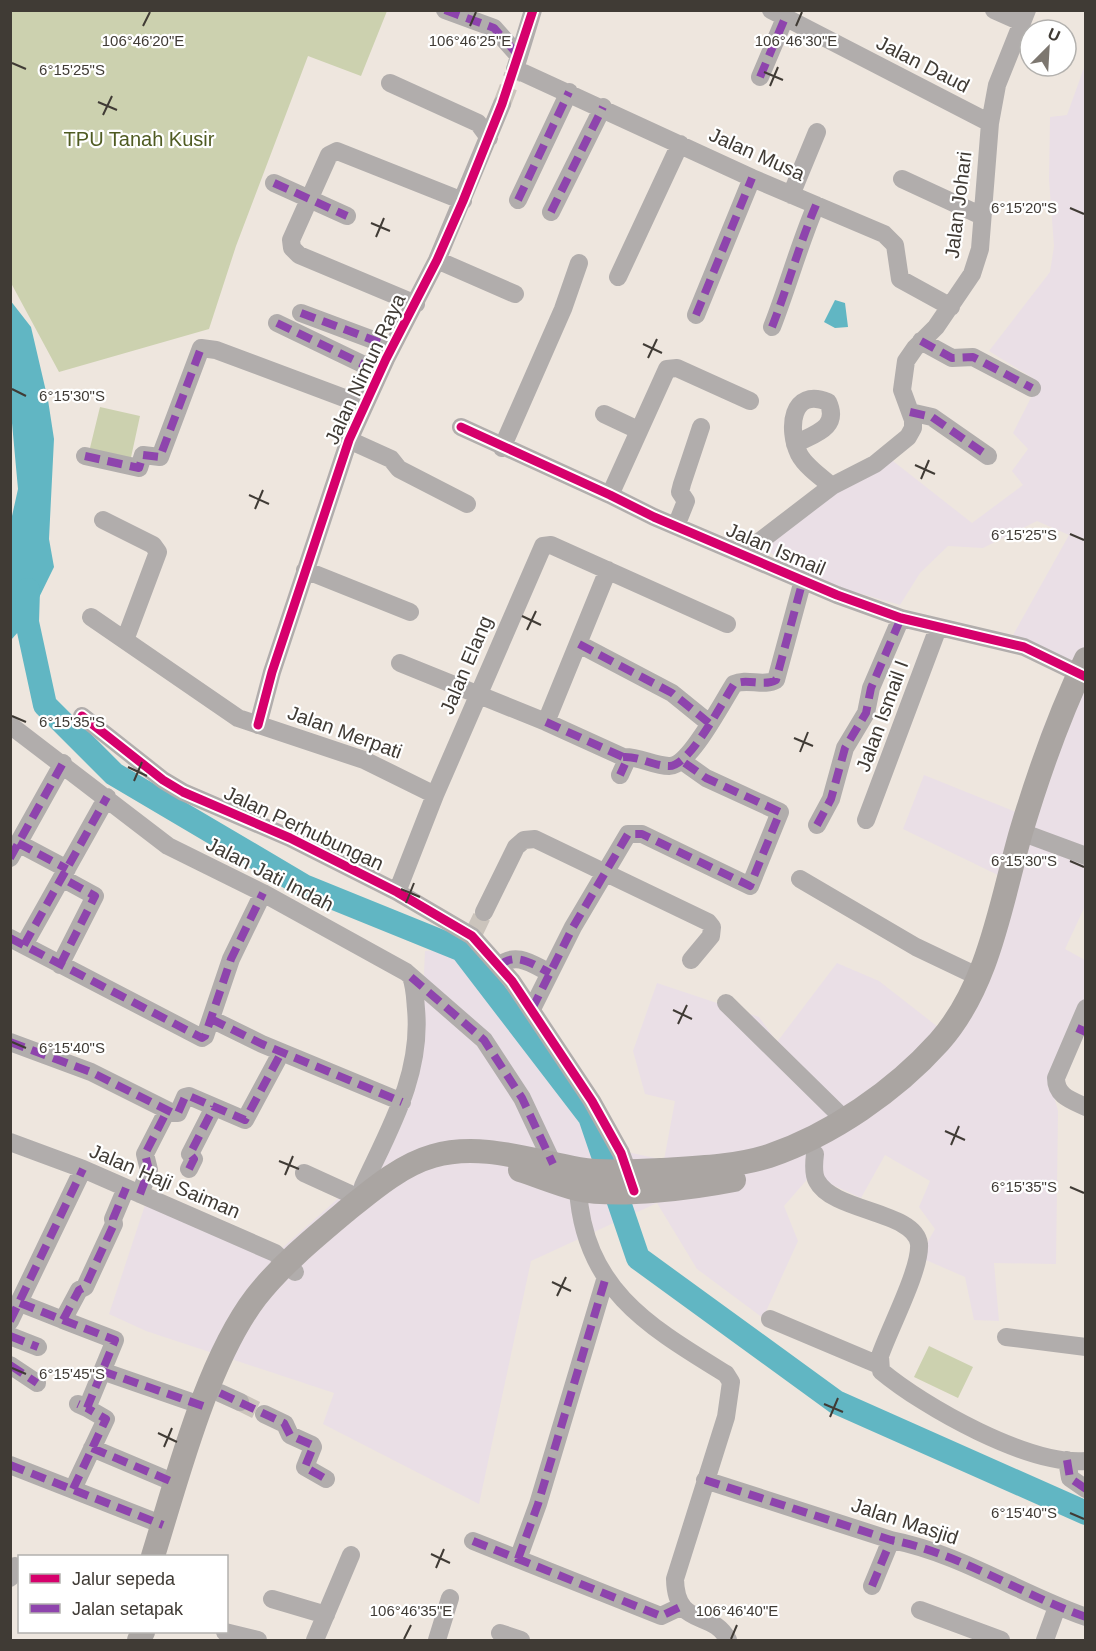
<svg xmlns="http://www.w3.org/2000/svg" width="1096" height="1651" viewBox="0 0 1096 1651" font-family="Arial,sans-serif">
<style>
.commercial{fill:#eadfe6}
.green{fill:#ccd1af}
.water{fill:#61b6c3}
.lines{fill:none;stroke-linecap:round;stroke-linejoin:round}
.river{stroke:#61b6c3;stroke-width:24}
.minor-tunnel{stroke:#cbc4bc;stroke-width:18;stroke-dasharray:18 9;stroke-linecap:butt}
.minor{stroke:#b1adac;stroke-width:18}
.major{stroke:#aaa5a2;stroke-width:24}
.quiet{stroke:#8e44ad;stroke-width:8;stroke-dasharray:15 8;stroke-linecap:butt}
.cycleway-casing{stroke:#fff;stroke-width:13}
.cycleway{stroke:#d6006c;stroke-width:9}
.ticks{fill:none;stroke:#403b35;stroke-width:2}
.labels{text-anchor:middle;stroke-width:4.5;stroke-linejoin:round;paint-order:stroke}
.street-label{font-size:20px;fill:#403b35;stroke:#fff}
.park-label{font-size:20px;fill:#4f5b22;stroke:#fff}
.ticks-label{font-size:15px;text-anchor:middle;fill:#403b35;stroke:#fff;stroke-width:4.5;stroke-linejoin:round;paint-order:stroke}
</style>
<rect width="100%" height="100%" fill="#eee6de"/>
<path class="commercial" d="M1085 65 1086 904 1065 949 1085 960 1086 1008 1050 1081 1058 1111 1056 1264 994 1263 999 1321 974 1320 965 1277 919 1257 935 1229 919 1207 930 1181 885 1155 861 1198 811 1175 784 1206 798 1241 763 1318 697 1269 657 1203 531 1261 479 1504 323 1424 334 1393 146 1331 109 1314 149 1193 280 1250 378 1163 421 1041 425 951 483 948 618 1150 664 1160 675 1101 645 1094 633 1051 657 983 759 1017 777 1042 837 963 879 981 938 1027 981 962 1002 877 903 829 924 775 1016 812 1043 728 1076 662 1012 637 1069 535 1037 521 983 548 948 546 920 573 900 605 813 580 766 550 779 532 879 450 972 523 1023 485 1012 471 1028 449 1013 433 1039 382 989 351 1050 272 1054 246 1049 180 1050 117 1067 115Z"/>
<path class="green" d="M10 11 11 10 387 11 361 76 308 56 236 246 209 329 59 372 11 283Z
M100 407 140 416 130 462 89 452Z
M929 1346 973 1367 958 1398 914 1377Z"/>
<path class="water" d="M10 300 31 327 48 400 54 439 49 539 54 567 27 622 11 640 10 525 18 489 10 401Z
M835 300 845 303 848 327 835 328 824 322Z"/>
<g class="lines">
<path class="river" d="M28 590 27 622 45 705 114 774 304 886 462 950 590 1117 638 1258 836 1402 1086 1513"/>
<path class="minor-tunnel" d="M502 104 513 75
M474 933 484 912
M240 1402 264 1414"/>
<path class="minor" d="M445 10 494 28 519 56
M771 10 990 123
M994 10 1021 22
M516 66 533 10
M515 69 752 178 884 234 895 245 900 279 951 307
M760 77 785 18
M390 83 478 123 489 138
M902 179 982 216
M274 183 347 216
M791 195 817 132
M518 200 569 92
M551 212 603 107
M437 260 515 294
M618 277 680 144
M416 304 299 255 292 248 291 240 329 155 337 151 463 201
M301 313 392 347
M696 315 752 178
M277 323 379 372
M772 327C788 286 799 245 816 205
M921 341 952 358 973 357 1032 388
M910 412 932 417 988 456
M604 414 638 430
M461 427 610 495 654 517 837 595 901 618 1024 647 1086 677
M349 440 391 459 399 469 467 504
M795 444C814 434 840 428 828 402 791 387 787 429 799 454 805 466 822 478 832 486
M502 448 563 309 579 263
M85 456 139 468 143 455 160 457 201 348 216 350 363 405
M610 495 667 369 677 368 750 401
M103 520 153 545 158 552 125 640
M676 526 686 501 680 492 682 484 701 427
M747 555 751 548 832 486 875 464 908 437 913 428V420L902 390 906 361 915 348 936 327 972 274 980 249 990 123 997 85 1027 10
M305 570 410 612
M91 617 238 718 364 760 435 795
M579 644 672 693 709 723
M400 663 546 722 623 757 625 764 620 775
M82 716 163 780 183 792 290 838 397 892 472 936 512 981 592 1101 621 1153 632 1183
M546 722 608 570
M10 725 168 846 263 893 406 972 484 1040 522 1098 553 1164
M258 725 272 672 349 440 386 359 437 260 502 104
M623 757C639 756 653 766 669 766 689 767 723 701 734 684 747 678 764 687 776 680L803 580
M866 820 938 628
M817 825 831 799 845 748 866 713 871 688 901 618
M1021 832 1086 856
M18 843 67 869
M10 858 63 763
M800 879 916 947 979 977
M397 892 435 795 543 546 551 545 727 624
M484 912 516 847 524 840 535 839 708 922 712 927 711 936 691 960
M10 938 202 1038 205 1036 231 959 263 893
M24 945 107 797
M60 965 95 896 62 878
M499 966C516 951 532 964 550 973
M726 1003 844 1119
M1086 1008 1056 1078C1056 1096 1071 1100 1086 1107
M532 1009 573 927 628 834H642L750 886 780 812 706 778 682 761
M211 1019 262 1044 402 1102
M10 1042 91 1072 173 1113H178L185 1097 189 1096 245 1120 281 1053
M10 1142 83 1169 275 1253 295 1272
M815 1154C814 1162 813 1174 817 1181 833 1212 915 1211 919 1244 921 1269 889 1329 880 1356L881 1371C924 1407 1029 1466 1086 1461
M189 1169 194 1159 190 1154 214 1107
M304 1173 361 1199
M578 1189C584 1289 648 1326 726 1374L731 1382 726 1417 675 1579C676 1629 713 1609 728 1640
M140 1194 149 1170 145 1154 167 1111
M367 1195 363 1186C390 1128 422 1074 416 1009 415 998 415 987 411 977
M20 1303 63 1320 79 1290 85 1287 114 1224 113 1219 126 1188
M770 1319 879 1365
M63 1320 115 1340 87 1408 78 1404
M10 1321 83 1169
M10 1336 38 1347
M1006 1337 1086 1347
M10 1365 37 1383
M102 1371 203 1406
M220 1393 240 1402
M264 1414 285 1424 290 1435 312 1445 313 1447 305 1467 326 1479
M92 1448 175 1483
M1067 1460 1070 1478 1086 1489
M10 1465 163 1525
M705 1480 891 1540C959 1553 1020 1594 1086 1617
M73 1489 106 1419 87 1408
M473 1541 661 1616 680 1607
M518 1559 538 1504 605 1280
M10 1578 15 1566
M872 1586 891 1540
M272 1599 326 1615
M920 1610 1001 1640
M225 1632 258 1640
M500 1633 521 1640
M315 1640 351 1555
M437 1640 450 1598
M1045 1640 1057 1607"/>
<path class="major" d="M520 1170C539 1176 558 1184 577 1189 618 1198 693 1188 734 1180
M153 1556C177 1479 207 1361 256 1297 281 1265 315 1237 346 1211 372 1190 401 1165 433 1156 481 1142 531 1161 579 1169 605 1173 633 1171 660 1170 696 1168 734 1167 769 1156 831 1135 895 1091 939 1042 989 986 1001 902 1021 832 1039 772 1059 715 1086 659
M139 1640 143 1632"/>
<path class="quiet" d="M445 10 494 28 519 56
M760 77 785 18
M274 183 347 216
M518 200 569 92
M551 212 603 107
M301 313 392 347
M696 315 752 178
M277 323 379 372
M772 327C788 286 799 245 816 205
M921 341 952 358 973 357 1032 388
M910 412 932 417 988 456
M85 456 139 468 143 455 160 457 201 348
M579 644 672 693 709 723
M546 722 623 757 625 764 620 775
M623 757C639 756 653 766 669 766 689 767 723 701 734 684 747 678 764 687 776 680L803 580
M817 825 831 799 845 748 866 713 871 688 901 618
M18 843 67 869
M10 858 63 763
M10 938 202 1038 205 1036 231 959 263 893
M24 945 107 797
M60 965 95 896 62 878
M499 966C516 951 532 964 550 973
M411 977 484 1040 522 1098 553 1164
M532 1009 573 927 628 834H642L750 886 780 812 706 778 682 761
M211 1019 262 1044 402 1102
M1077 1028 1086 1032
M10 1042 91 1072 173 1113H178L185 1097 189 1096 245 1120 281 1053
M189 1169 194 1159 190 1154 214 1107
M140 1194 149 1170 145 1154 167 1111
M20 1303 63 1320 79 1290 85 1287 114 1224 113 1219 126 1188
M63 1320 115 1340 87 1408 78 1404
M10 1321 83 1169
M10 1336 38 1347
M10 1365 37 1383
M102 1371 203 1406
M220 1393 284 1423 290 1435 312 1445 313 1447 305 1467 326 1479
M92 1448 175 1483
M1067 1460 1070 1478 1086 1489
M10 1465 163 1525
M705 1480 891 1540C959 1553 1020 1594 1086 1617
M73 1489 106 1419 87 1408
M473 1541 661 1616 680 1607
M518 1559 538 1504 605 1280
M872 1586 891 1540"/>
<g class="cycleway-casing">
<path id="cycleway" d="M461 427 610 495 654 517 837 595 901 618 1024 647 1086 677
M82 716 163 780 183 792 290 838 397 892 472 936 512 981 592 1101 621 1153 634 1191
M258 725 272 672 349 440 386 359 437 260 463 201 502 104 533 10"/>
</g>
<use href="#cycleway" class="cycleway"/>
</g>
<path class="ticks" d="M143 26 150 12M470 26 476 12M796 26 802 12M12 63 26 69M764 72 783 80M770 86 778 67M98 102 117 110M103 115 112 96M1070 208 1084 214M371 223 390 231M376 237 384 218M643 344 662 353M648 358 657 339M12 389 26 396M915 465 935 474M921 479 929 460M249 495 269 504M255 509 263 490M1070 534 1084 540M522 616 541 625M527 630 536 611M12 716 26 722M794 738 813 746M800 752 808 732M128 767 147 776M134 781 142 762M1070 861 1084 867M401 889 420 897M406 903 414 883M673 1010 692 1019M678 1024 687 1005M12 1042 26 1048M945 1131 965 1140M951 1145 959 1126M279 1161 299 1169M285 1175 293 1156M1070 1187 1084 1193M552 1282 571 1291M557 1296 566 1277M12 1368 26 1374M824 1404 843 1412M830 1417 838 1398M158 1433 177 1442M164 1447 172 1428M1070 1513 1084 1519M431 1554 450 1563M436 1568 444 1549M404 1639 411 1625M731 1639 737 1625"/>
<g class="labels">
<g class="street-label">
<text transform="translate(923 64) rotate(27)" y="7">Jalan Daud</text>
<text transform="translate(757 154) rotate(24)" y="7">Jalan Musa</text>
<text transform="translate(958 205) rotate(-83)" y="7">Jalan Johari</text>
<text transform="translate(365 369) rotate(-65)" y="7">Jalan Nimun Raya</text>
<text transform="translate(776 549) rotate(23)" y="7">Jalan Ismail</text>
<text transform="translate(466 665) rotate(-67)" y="7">Jalan Elang</text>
<text transform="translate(882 716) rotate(-70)" y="7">Jalan Ismail I</text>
<text transform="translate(345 732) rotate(20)" y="7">Jalan Merpati</text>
<text transform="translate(304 828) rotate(25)" y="7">Jalan Perhubungan</text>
<text transform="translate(270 874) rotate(27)" y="7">Jalan Jati Indah</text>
<text transform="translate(165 1181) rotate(23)" y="7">Jalan Haji Saiman</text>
<text transform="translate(905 1521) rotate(18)" y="7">Jalan Masjid</text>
</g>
<g class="park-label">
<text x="139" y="146">TPU Tanah Kusir</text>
</g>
</g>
<g class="ticks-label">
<text x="470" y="46">106°46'25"E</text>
<text x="796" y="46">106°46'30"E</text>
<text x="143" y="46">106°46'20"E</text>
<text x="72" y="75">6°15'25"S</text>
<text x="1024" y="213">6°15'20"S</text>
<text x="72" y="401">6°15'30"S</text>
<text x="1024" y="540">6°15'25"S</text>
<text x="72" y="727">6°15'35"S</text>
<text x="1024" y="866">6°15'30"S</text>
<text x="72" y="1053">6°15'40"S</text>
<text x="1024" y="1192">6°15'35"S</text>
<text x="72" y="1379">6°15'45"S</text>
<text x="1024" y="1518">6°15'40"S</text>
<text x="411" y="1616">106°46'35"E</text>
<text x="737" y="1616">106°46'40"E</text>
</g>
<rect width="1096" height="1651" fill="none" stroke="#403b35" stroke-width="24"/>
<rect x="18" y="1555" width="210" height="78" fill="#ffffff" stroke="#b3b1ae" stroke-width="1.5"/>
<rect x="30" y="1574" width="30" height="9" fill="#d6006c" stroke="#b3b1ae" stroke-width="1.5"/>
<text x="72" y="1585" font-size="18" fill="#403b35">Jalur sepeda</text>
<rect x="30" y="1604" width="30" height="9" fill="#8e44ad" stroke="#b3b1ae" stroke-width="1.5"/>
<text x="72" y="1615" font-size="18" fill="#403b35">Jalan setapak</text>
<g transform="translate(1048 48) rotate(24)"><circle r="28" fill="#ffffff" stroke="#b3b1ae" stroke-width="1.5"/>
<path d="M0-4.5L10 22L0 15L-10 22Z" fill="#7d7770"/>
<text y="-9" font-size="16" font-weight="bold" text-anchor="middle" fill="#403b35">U</text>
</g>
</svg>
